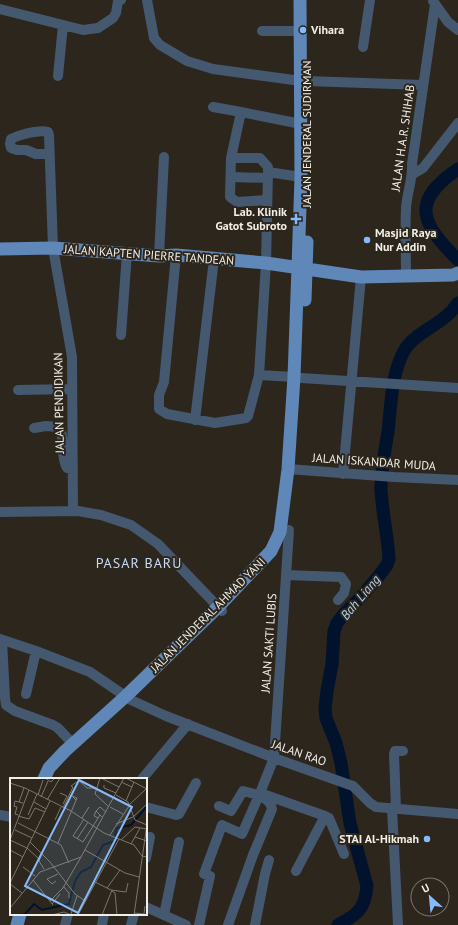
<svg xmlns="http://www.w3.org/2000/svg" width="458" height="925" viewBox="0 0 458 925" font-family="'PT Sans',sans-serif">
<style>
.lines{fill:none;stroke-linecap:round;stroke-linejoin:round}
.river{stroke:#00122c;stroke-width:13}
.minor{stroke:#44586f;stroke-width:10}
.major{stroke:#5f87b8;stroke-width:13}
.poi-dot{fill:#86bbfb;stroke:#2c261c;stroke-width:1.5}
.labels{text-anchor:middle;stroke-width:4;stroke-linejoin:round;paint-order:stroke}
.poi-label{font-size:12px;font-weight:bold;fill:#f2efe8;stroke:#2c261c;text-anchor:start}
.street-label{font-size:12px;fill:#f2efe8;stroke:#2c261c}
.water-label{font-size:13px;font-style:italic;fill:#b6d0f0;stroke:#2c261c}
.quarter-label{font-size:14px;letter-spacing:1px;fill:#c8dcf5;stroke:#2c261c}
.inset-river{fill:none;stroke:#00122c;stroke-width:2}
.inset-road{fill:none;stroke:#7b766e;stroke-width:1}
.view{fill:#86bbfb;fill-opacity:0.15;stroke:#86bbfb;stroke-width:2}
.inset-edge{fill:none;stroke:#f2efe8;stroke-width:2}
</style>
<rect width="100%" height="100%" fill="#2c261c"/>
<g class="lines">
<path class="river" d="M458 169C409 202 422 224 458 260
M338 925C358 914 365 909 367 886L350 823 341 763 336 743 326 718 325 709 327 691 332 664 334 631 337 623 344 614 360 598 378 577 387 565 389 559C388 536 382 513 381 489 381 470 385 450 388 432 391 405 391 375 404 351 414 332 445 324 458 303"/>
<path class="minor" d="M147 0 154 38 160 45 187 61 213 69 301 81
M433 1 448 22 458 30
M0 9 83 30 98 28 113 18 116 13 118 1 121 0
M262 31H300
M363 47 370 0
M58 76 63 25
M306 81 423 85
M213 107 241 112
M49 154H36L26 150H17L11 148 10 144 11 139C19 135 39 129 48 132L49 135 53 248 72 357 73 511
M231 158 241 112 301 124
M413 174 423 168 458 123
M231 177 268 178
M267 200 237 202 230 197 231 158H260L268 167V172
M176 255 164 382 159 395V409L167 414 215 423 246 418 248 416 259 375 266 263 268 172 301 177
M159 256 164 157
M406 277C406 254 405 230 406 208 407 193 413 178 412 164L435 4
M121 335 127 253
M259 375 294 377
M301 378 458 388
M18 390 71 389
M195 420 214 259
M34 428 46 426 58 427C67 438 59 455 67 468L73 469
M288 469 394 477 458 480
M343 474 361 277
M0 512 78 511 101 515 131 525 158 544 222 611
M286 575 341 577 346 584 344 593 338 600
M0 639 36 651 90 672 131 700 166 716 274 758 353 786 370 803 376 807 458 814
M2 640 5 698 6 705 15 711 53 725 58 728 73 744
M26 694 36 651
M142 779 188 724
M219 806 231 811 243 791 262 796
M146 807 176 815 179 814 196 783
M392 809 398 925
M396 809 394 754 395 751H403
M0 815 11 817
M146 858 150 837
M296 871 325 816
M146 907 186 925
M164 915 179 842
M65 925 68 914
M102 925 104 914
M131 925 134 914
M199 925 210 876 204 874 222 825 242 834 260 793 325 816 329 818 344 854
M228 925 253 855 272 809C271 800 263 800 260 793L274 758 289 530
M255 925 265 874 269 860"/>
<path class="major" d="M0 249 53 248 159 256 176 255 266 263 361 277 453 275 458 273
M305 300 307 242
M44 779 49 768 65 751 126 696 218 607 271 551 280 532 288 469 294 377 298 267 301 177 300 0
M17 925 20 914"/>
</g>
<g class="poi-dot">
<circle cx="303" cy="30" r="4"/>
<path d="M294 213h4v4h4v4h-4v4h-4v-4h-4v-4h4z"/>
<circle cx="367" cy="240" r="4"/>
<circle cx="427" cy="839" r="4"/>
</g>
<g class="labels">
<g class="poi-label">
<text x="311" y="34">Vihara</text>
<text x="287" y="216" text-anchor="end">Lab. Klinik<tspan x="287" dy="14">Gatot Subroto</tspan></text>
<text x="375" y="237">Masjid Raya<tspan x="375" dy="14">Nur Addin</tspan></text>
<text x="419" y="843" text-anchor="end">STAI Al-Hikmah</text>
</g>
<g class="street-label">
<text transform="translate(307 134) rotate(-90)" y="4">JALAN JENDERAL SUDIRMAN</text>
<text transform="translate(403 138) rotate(-82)" y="4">JALAN H.A.R. SHIHAB</text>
<text transform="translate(149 255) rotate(4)" y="4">JALAN KAPTEN PIERRE TANDEAN</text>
<text transform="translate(59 403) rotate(-91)" y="4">JALAN PENDIDIKAN</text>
<text transform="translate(374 462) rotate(4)" y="4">JALAN ISKANDAR MUDA</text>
<text transform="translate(208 615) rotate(-45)" y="4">JALAN JENDERAL AHMAD YANI</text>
<text transform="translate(269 643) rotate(-86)" y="4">JALAN SAKTI LUBIS</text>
<text transform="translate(299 753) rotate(19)" y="4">JALAN RAO</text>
</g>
<g class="water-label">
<text transform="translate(360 597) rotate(-50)" y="5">Bah Liang</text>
</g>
<g class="quarter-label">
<text x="139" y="568">PASAR BARU</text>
</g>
</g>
<g transform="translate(10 778)">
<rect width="137" height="137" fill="#2c261c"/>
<path class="inset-river" d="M10 137 15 136 24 126 32 132 59 126 65 103 71 94 81 89 93 67 105 63 106 50 121 47 137 28"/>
<path class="inset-road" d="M35 0 41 4 45 0M66 0 77 10H86M90 0 85 16 99 29M91 0 109 9M116 0 137 11M111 4 122 9M0 5 15 10 61 33 94 55 124 67 132 78 137 79M94 7V10L106 15M50 15 57 18 53 26M28 17 33 2M106 17 118 24 125 42 137 47M31 19 38 3M37 22 50 0M116 23 124 4M9 24 14 10M24 24 36 31M119 27 136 11M100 29 113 36M53 30 63 9 61 8 68 3M86 33 90 29 96 34M8 37 5 36 7 29 4 28 5 23 13 25M18 37 27 16M8 38 19 41 25 30 35 34M72 40 79 29M88 40 84 38 86 33 90 37M74 41 63 58 73 64 90 37 93 40M45 42 51 29M8 45 51 67 59 85M106 46 123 39 137 26M5 52 22 60M100 57 119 28M125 59 137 63M67 61 78 44M0 62 19 12M0 62 17 70 29 81M111 62 125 49 137 51M20 64 40 84 65 116 75 123M48 65 67 20 62 18 66 22M121 66 130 50M0 72 13 79M75 72 115 95 129 99M32 75 29 83 34 91M13 89 25 98M23 102 43 127M46 103 42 106 37 101 48 96M85 104 101 112 116 114 118 105M0 105 40 23M0 106 12 115M53 108 59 115V120M97 110 110 92M102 113 105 115 107 137M40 123 53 110 71 79M42 126 50 116M0 130 30 94 71 79 114 0M124 135 134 136 135 128M61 136 67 118M42 137 54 134 61 137M68 137 109 61M92 137 102 112M124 137 137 46"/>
<path class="view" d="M69 2 122 29 68 135 15 108Z"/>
<rect width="137" height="137" class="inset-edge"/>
</g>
<g transform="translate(430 897) rotate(333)"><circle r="19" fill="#2c261c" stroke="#7b766e"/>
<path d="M0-3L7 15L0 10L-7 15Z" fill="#86bbfb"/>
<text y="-6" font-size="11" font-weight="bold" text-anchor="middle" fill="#f2efe8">U</text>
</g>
</svg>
